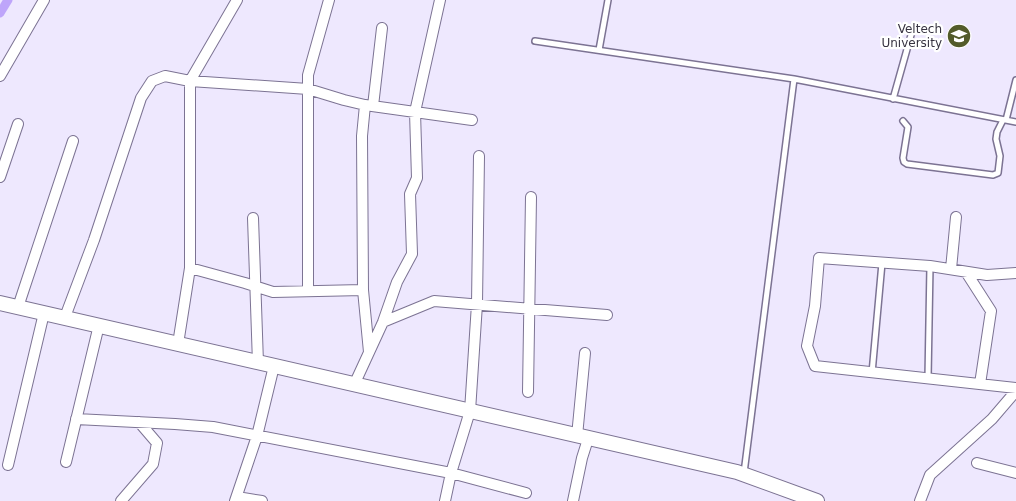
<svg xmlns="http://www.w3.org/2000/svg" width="1016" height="501" viewBox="0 0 1016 501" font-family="'DejaVu Sans',sans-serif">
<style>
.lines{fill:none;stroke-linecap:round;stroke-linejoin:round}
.canal{stroke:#bea5fa;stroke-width:9}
.lane-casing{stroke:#7c7393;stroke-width:8}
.street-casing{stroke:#7c7393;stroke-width:12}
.secondary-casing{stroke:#7c7393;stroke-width:16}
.lane{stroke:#fff;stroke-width:5}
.street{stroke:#fff;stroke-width:10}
.secondary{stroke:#fff;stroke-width:14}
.labels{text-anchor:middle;stroke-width:4.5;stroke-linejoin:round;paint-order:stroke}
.poi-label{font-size:12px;fill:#373341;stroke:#fff;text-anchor:end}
</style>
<rect width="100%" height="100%" fill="#eee8fe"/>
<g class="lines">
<path class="canal" d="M0 13 8 0"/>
<g class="lane-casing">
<path id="lane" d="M535 41 794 79 1016 122
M599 50 608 0
M893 99 913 28
M1006 120 1016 80
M903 121 908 127 903 158 904 162 907 164 993 175 998 173 1000 156 996 139 997 132 1003 120
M872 373 882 263
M928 378 930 266
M744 473 794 79"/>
</g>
<g class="street-casing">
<path id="street" d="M0 76 44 0
M365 105 362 136 363 290 369 352
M373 106 382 28
M0 177 18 124
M253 218 258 363
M190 268 245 283 273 292 363 290
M951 269 956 217
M966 272 991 311 980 384
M1016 273 987 275 930 266 819 258 815 306 807 346 815 366 1016 388
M308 291V75L329 0
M18 307 73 141
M65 317 94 240 141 98 152 81 165 76 190 81 308 89 344 100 365 105 472 120
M383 322 434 301 607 315
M178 344 190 268V81L237 0
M354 385 383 322 397 282 412 254 410 194 417 178 415 112 440 0
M528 392 531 197
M76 419 175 424 213 427 451 473 526 493
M577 436 585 353
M66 462 99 325
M977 463 1016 473
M8 465 44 313
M237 497 262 501
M121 501 153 464 157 443 139 422
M235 501 257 436 274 366
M445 501 451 473 470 411 477 304 479 156
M573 501 582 458 588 439
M920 501 930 475 992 419 1016 391"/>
</g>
<g class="secondary-casing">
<path id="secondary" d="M0 303 737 472 817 501"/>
</g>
<use href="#lane" class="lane"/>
<use href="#street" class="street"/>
<use href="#secondary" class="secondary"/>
</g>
<defs>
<g id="university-disc" transform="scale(1.25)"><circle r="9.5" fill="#535b2a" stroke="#fff"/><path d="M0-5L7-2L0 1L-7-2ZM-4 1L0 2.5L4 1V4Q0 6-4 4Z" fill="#fff"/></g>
</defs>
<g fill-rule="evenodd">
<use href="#university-disc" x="959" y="36"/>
</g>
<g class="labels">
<g class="poi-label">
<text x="942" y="33">Veltech<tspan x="942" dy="14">University</tspan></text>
</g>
</g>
</svg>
